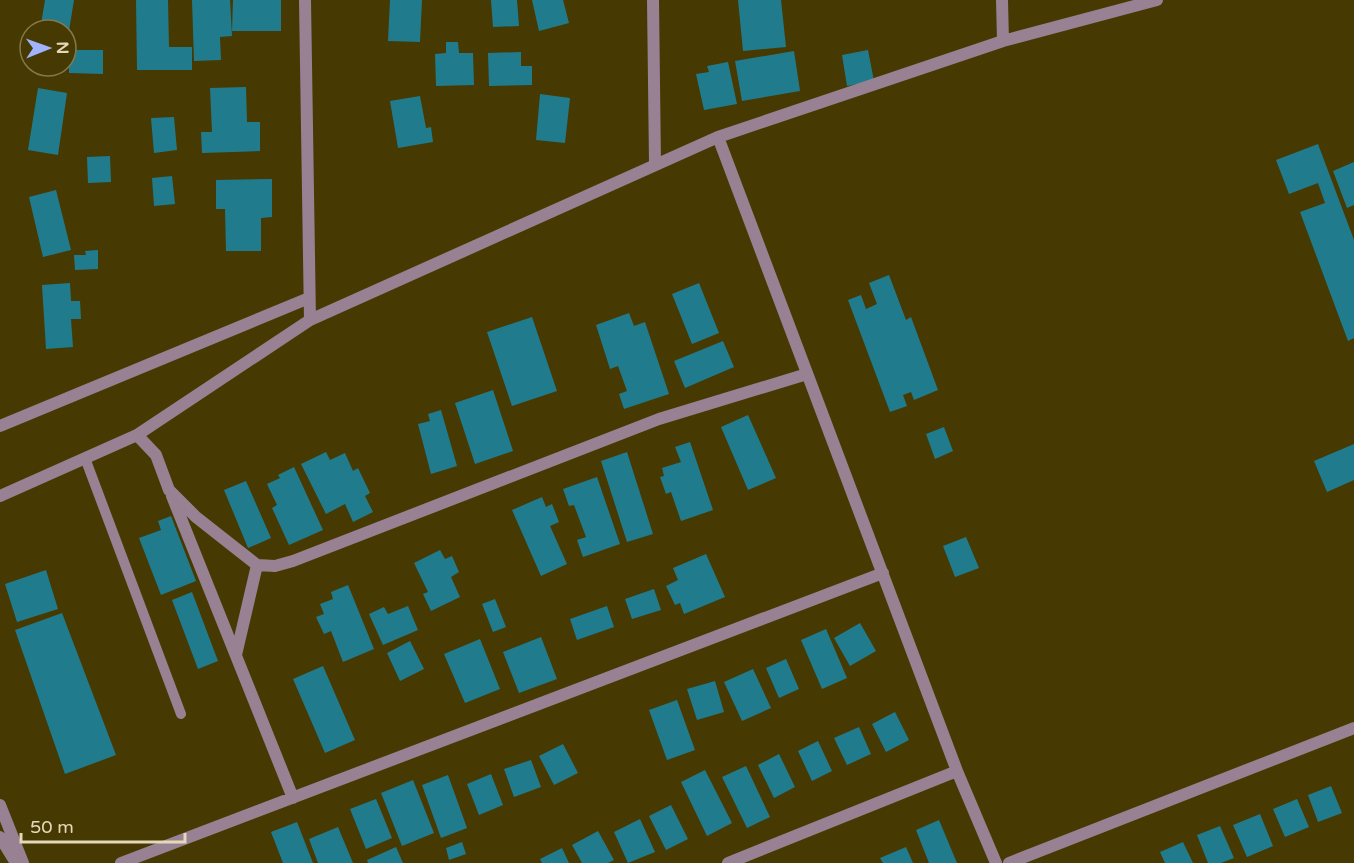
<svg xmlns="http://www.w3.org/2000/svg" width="1354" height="863" viewBox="0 0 1354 863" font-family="'Varela Round',sans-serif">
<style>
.building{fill:#207c8d}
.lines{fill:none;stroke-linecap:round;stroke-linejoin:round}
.service{stroke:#988193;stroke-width:10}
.minor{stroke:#988193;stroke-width:12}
.tertiary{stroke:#988193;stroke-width:12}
</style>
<rect width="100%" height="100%" fill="#473902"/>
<path class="building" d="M45 0H74L67 43 66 30H40Z
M136 0H168L169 47H192V70H137Z
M192 0H230L232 36 220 37 221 60 194 61Z
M233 0H281V31H232Z
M390 0H422L420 42 388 41Z
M491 0H517L519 26 493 27Z
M532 0H563L569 23 539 31Z
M738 0H781L786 47 743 51Z
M446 42H458L459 53H473L474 85 436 86 435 54 446 53Z
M69 50H103V74L69 73Z
M868 50 874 81 847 86 842 55Z
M794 51 800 91 742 101 735 61Z
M521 52V66H532V85L489 86 488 53Z
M728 62 737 104 704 110 696 74 709 72 707 66Z
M246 87 247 122H260V151L202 153 201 132H212L210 88Z
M38 88 67 93 58 155 28 150Z
M540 94 570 98 565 143 536 140Z
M420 96 426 128 431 127 433 142 398 148 390 101Z
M174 117 177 150 154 153 151 118Z
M1318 144 1354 240V338L1348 341 1300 212 1325 203 1318 183 1289 194 1276 160Z
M110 156 111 182 88 183 87 157Z
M1354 162V205L1347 208 1333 171Z
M172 176 175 204 154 206 152 178Z
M272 179V217L261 218V251H226L225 209H216V180Z
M56 190 71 250 43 257 29 197Z
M98 250V269L75 270 74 255H86L85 251Z
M889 275 906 320 911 317 938 390 914 400 911 392 903 395 907 406 890 412 848 300 861 295 866 309 877 304 869 283Z
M70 283 71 301H80L81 319H71L73 347 46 349 42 285Z
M699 283 719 333 692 344 672 294Z
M629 313 634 326 645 322 669 394 624 409 619 394 627 391 618 366 610 369 596 325Z
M532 317 557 391 512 406 487 332Z
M723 341 734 367 685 388 674 361Z
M493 390 513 451 475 464 455 403Z
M441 410 457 466 431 474 418 424 430 421 428 414Z
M748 415 776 478 748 490 721 427Z
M944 427 953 451 935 459 926 434Z
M690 442 713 510 681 521 671 492 666 494 660 477 664 476 662 468 681 462 675 447Z
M1354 444V480L1327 492 1314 461Z
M326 452 330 460 345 453 353 471 358 468 370 493 365 496 373 512 353 522 345 504 326 514 301 464Z
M627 452 653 534 627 542 601 461Z
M294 467 323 530 289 545 272 508 277 505 267 484 280 478 278 475Z
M597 477 620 544 583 557 577 540 586 537 574 505 569 506 563 489Z
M246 481 271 538 248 548 224 490Z
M542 497 546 507 552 504 559 522 550 526 567 564 541 576 512 510Z
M171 516 196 581 161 595 139 538 161 530 158 521Z
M966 537 979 568 955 577 943 546Z
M440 550 445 559 452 556 459 572 451 577 460 597 431 611 423 594 428 592 414 563Z
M706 554 725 597 684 614 680 603 675 605 666 586 678 580 673 568Z
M46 570 58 609 17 622 5 584Z
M348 585 374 649 343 662 331 631 324 634 316 617 324 614 320 604 333 599 331 592Z
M654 589 661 610 632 619 625 599Z
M192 592 218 661 198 669 172 600Z
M495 599 506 627 493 632 482 604Z
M408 606 418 630 383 645 369 614 384 607 388 614Z
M607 606 614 627 577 640 570 619Z
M62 613 116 755 65 774 15 630Z
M860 623 876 651 850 666 834 638Z
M826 629 847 678 822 689 801 640Z
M541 637 557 679 519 693 503 652Z
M480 639 500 689 465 703 444 654Z
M410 641 424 669 400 681 387 653Z
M786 659 799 689 779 698 766 668Z
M323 666 355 740 325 753 293 679Z
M753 669 771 708 742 721 724 682Z
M715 681 724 712 697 720 687 689Z
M677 700 695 750 667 760 649 710Z
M895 712 909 740 886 752 872 724Z
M859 727 871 754 847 765 834 738Z
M818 741 832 771 812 781 798 751Z
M563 744 578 773 554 785 539 756Z
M779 754 795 787 774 798 758 765Z
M531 760 541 787 514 797 504 769Z
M746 766 770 817 747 828 722 777Z
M705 770 732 823 707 836 681 782Z
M491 774 503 805 479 815 467 784Z
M448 775 467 828 441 838 422 785Z
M413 780 434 833 402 846 381 793Z
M1331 786 1342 813 1318 822 1308 795Z
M376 799 392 838 366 849 350 809Z
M1297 799 1309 827 1285 837 1273 809Z
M671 805 688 839 666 850 649 816Z
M1260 814 1273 846 1247 857 1233 825Z
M640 819 655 852 628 863 614 832Z
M939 820 957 863H929L916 830Z
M297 822 313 863H283L271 832Z
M1220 826 1234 858 1221 863H1208L1197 835Z
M338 827 353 863H318L309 839Z
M598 831 614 860 608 863H582L572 845Z
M462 842 466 854 449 860 446 848Z
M1183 842 1193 863H1165L1160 852Z
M396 847 403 863H368L367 860Z
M906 847 913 863H883L880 858Z
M562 848 569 863H542L540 859Z"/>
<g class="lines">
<path class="service" d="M85 458 181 714"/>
<path class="minor" d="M305 0 310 320
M653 0 655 164
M1002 0 1003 41
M718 137 957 771 996 863
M0 426 309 298
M137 435 156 455 169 490 196 517 257 565 275 566 293 561 659 419 807 374
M0 496 137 435 310 320 718 137 1003 41 1157 0
M172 496 293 798
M236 655 257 565
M121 863 883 573
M728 863 957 771
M1009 863 1354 728"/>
<path class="tertiary" d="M0 805 23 863
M0 837 16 863"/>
</g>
<g transform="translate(48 48) rotate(89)"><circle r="28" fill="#473902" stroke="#85794b" stroke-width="1.5"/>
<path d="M0-4.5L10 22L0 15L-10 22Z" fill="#a1b3fd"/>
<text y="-9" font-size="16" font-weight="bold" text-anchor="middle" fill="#e3d9b9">N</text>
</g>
<path d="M21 833v9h164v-9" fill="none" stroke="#e3d9b9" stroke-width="3"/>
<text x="30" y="833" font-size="18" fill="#e3d9b9" stroke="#473902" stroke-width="4.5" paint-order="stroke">50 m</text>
</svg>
